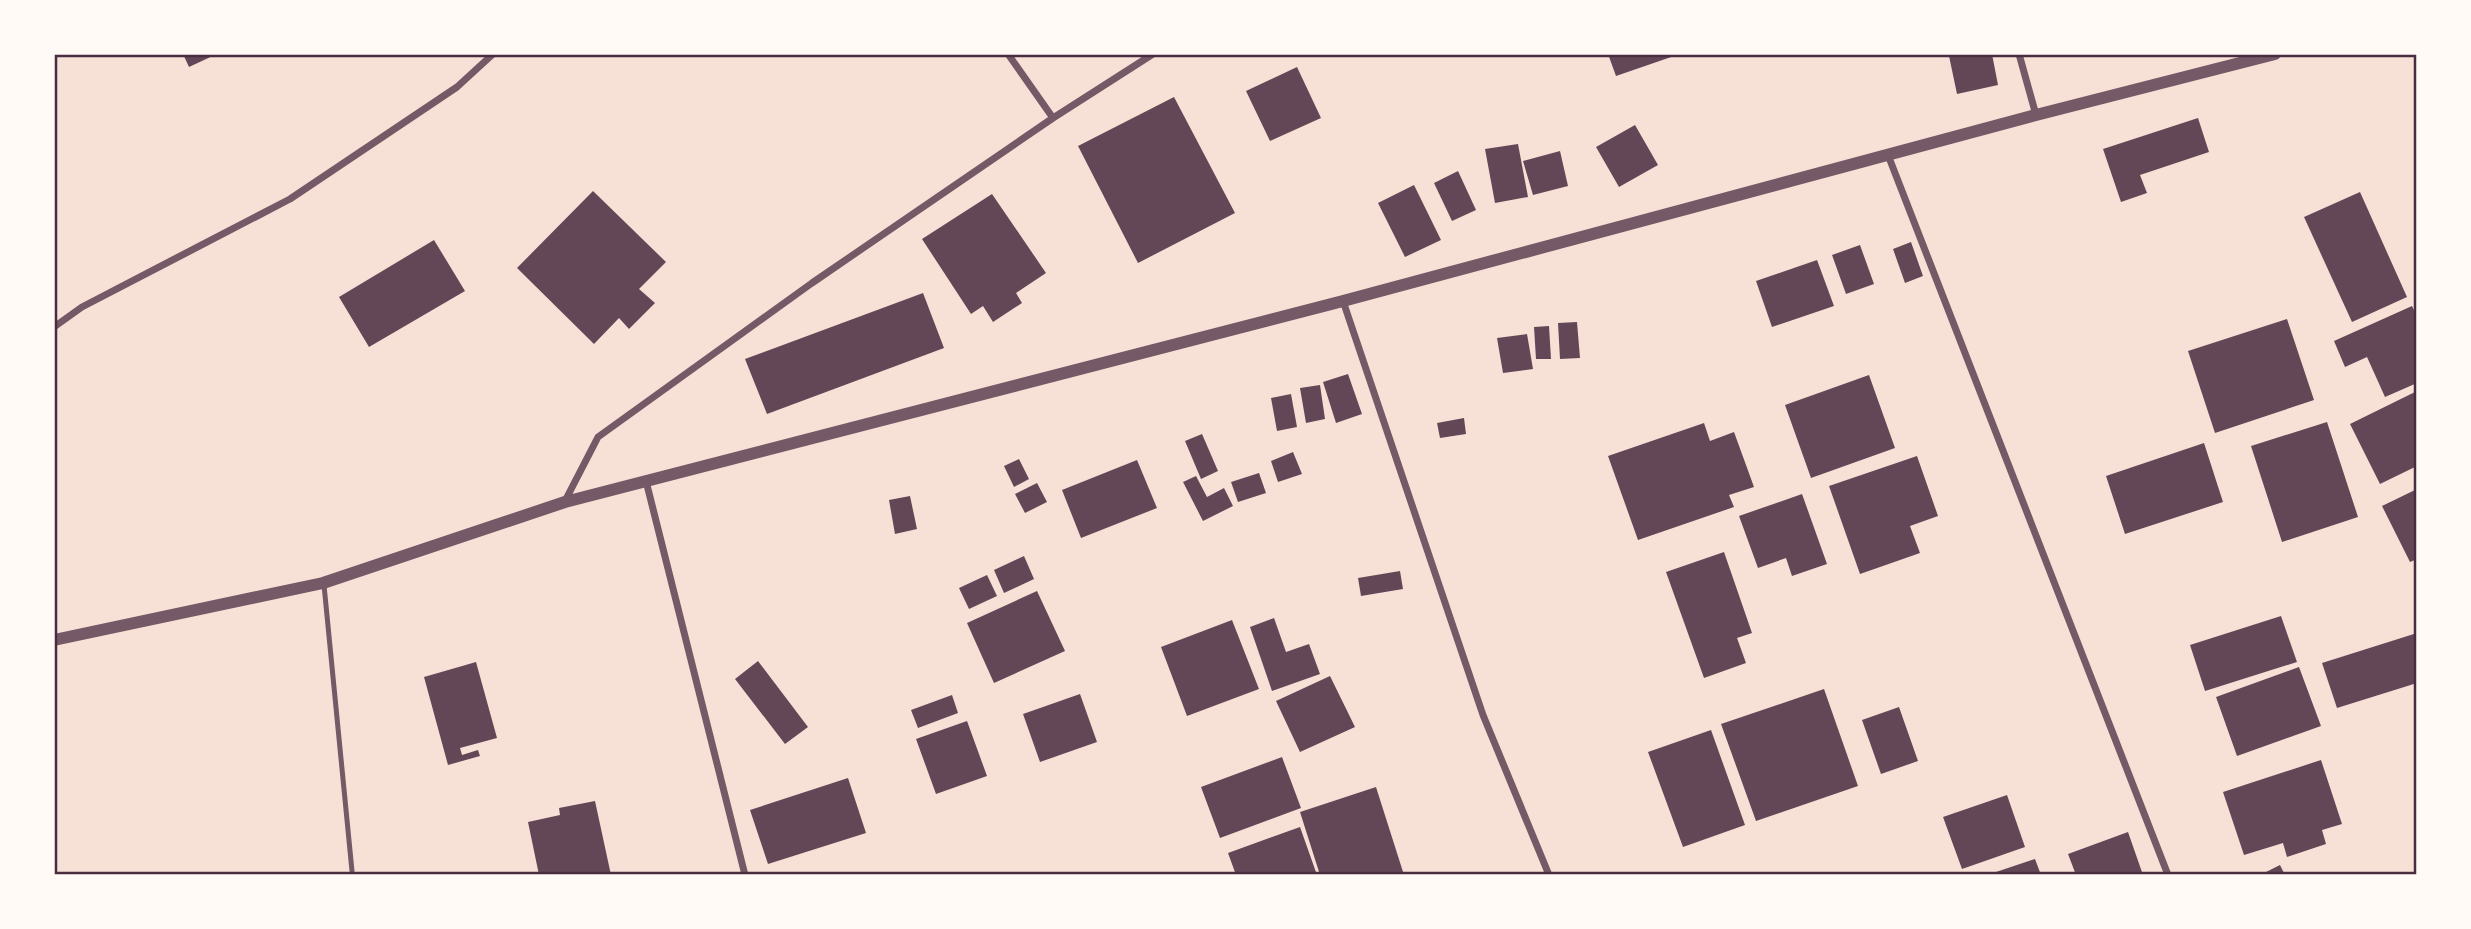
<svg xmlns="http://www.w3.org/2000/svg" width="2471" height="929" viewBox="0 0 2471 929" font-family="Ubuntu,sans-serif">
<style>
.building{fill:#644757}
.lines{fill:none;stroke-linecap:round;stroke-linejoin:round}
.service{stroke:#755966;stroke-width:5}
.minor{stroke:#755966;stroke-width:7}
.tertiary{stroke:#755966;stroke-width:12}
.neatline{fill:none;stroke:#4a2c40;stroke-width:2.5}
</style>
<rect width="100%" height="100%" fill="#f7e1d7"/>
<path class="building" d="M183 54H217L189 67Z
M1608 54H1677V55L1616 76Z
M1958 54H1992L1998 85 1957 94 1949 56Z
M1297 67 1321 118 1270 141 1246 91Z
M1174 97 1235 213 1138 263 1078 146Z
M2198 118 2209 152 2140 175 2147 193 2121 202 2103 149Z
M1635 125 1658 165 1619 187 1596 147Z
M1518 144 1528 197 1495 203 1485 149Z
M1560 151 1568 186 1533 195 1523 161Z
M1458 171 1476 210 1452 221 1434 183Z
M1414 185 1441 240 1405 257 1378 203Z
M593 191 666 262 639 289 655 303 629 329 619 318 594 344 517 268Z
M2360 192 2407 297 2352 322 2304 217Z
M992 194 1046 273 1016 293 1022 303 993 322 983 306 971 314 922 239Z
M434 240 465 291 369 347 339 297Z
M1911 242 1923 276 1905 283 1893 249Z
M1860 245 1874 284 1846 294 1832 255Z
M1817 260 1834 306 1772 327 1756 281Z
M923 293 944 348 767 414 745 359Z
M2412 306 2417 316V383L2385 397 2367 357 2345 367 2334 341Z
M2287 319 2314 400 2215 433 2188 351Z
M1577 322 1580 358 1560 359 1558 323Z
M1549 326 1551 359H1536L1534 327Z
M1527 334 1533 369 1503 373 1497 338Z
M1348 374 1362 414 1336 423 1323 382Z
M1869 375 1895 448 1811 478 1785 405Z
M1320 385 1325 419 1306 423 1300 388Z
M2417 391V466L2380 484 2350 424Z
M1291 394 1297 427 1277 431 1271 398Z
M1464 418 1466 434 1440 438 1437 423Z
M2327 422 2358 517 2282 542 2251 446Z
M1704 423 1710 441 1734 432 1754 487 1729 495 1734 507 1638 540 1608 456Z
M1202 434 1218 471 1201 479 1185 441Z
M2204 443 2223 502 2125 534 2106 476Z
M1293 452 1302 474 1278 482 1271 461Z
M1917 456 1938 516 1910 526 1920 553 1860 574 1829 486Z
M1019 459 1029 479 1014 487 1004 466Z
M1137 460 1157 508 1081 538 1062 490Z
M1259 473 1266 493 1238 502 1231 482Z
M1196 476 1207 497 1224 488 1233 506 1203 521 1183 482Z
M1037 483 1047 502 1025 513 1015 494Z
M2417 489V559L2410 562 2382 506Z
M1802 494 1827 564 1792 576 1786 558 1758 568 1739 516Z
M910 496 917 529 895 534 889 500Z
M1724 552 1752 633 1737 638 1746 663 1704 678 1666 572Z
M1024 556 1034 579 1004 593 994 570Z
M1400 571 1403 589 1361 596 1358 578Z
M987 575 997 596 969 609 959 588Z
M1037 591 1065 651 994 683 967 623Z
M2281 616 2297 662 2205 691 2190 645Z
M1274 618 1286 652 1309 644 1320 674 1272 691 1250 627Z
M1232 620 1259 689 1187 716 1161 647Z
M2417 633V683L2337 708 2322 663Z
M758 661 808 727 785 744 735 679Z
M476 662 497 738 460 748 462 755 478 750 480 756 448 765 424 677Z
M2299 667 2321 726 2237 756 2216 697Z
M1330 676 1355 727 1300 752 1276 701Z
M1824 689 1858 786 1756 821 1721 724Z
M1080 694 1097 742 1040 762 1023 714Z
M952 695 958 713 918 728 911 710Z
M1899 707 1918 761 1881 774 1862 720Z
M967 721 987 776 936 794 916 739Z
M1711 730 1745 825 1683 847 1648 752Z
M1282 757 1301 808 1220 838 1201 787Z
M2321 760 2342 824 2322 830 2326 844 2287 857 2283 843 2244 855 2223 792Z
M848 778 866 833 768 864 750 810Z
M1376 787 1404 875H1320L1300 812Z
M2007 795 2025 847 1962 869 1943 817Z
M595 801 611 875H539L528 822 560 815 559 808Z
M1300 827 1317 875H1236L1228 853Z
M2128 832 2143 875H2076L2068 854Z
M2035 859 2041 875H1990V874Z
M2280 865 2285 875H2260Z"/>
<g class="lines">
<path class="service" d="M324 585 352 871"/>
<path class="minor" d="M1008 54 1053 118
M2019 54 2036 115
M1888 155 2168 875
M1343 301 1483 715 1549 875
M54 327 82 307 290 199 457 87 493 54
M646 481 745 875
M565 501 598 437 812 283 1053 118 1153 54"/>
<path class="tertiary" d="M54 640 323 583 565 502 1343 301 2036 115 2275 54"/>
</g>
<rect width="2471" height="929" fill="none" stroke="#fffaf5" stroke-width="112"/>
<rect x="56" y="56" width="2359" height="817" class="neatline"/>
</svg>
